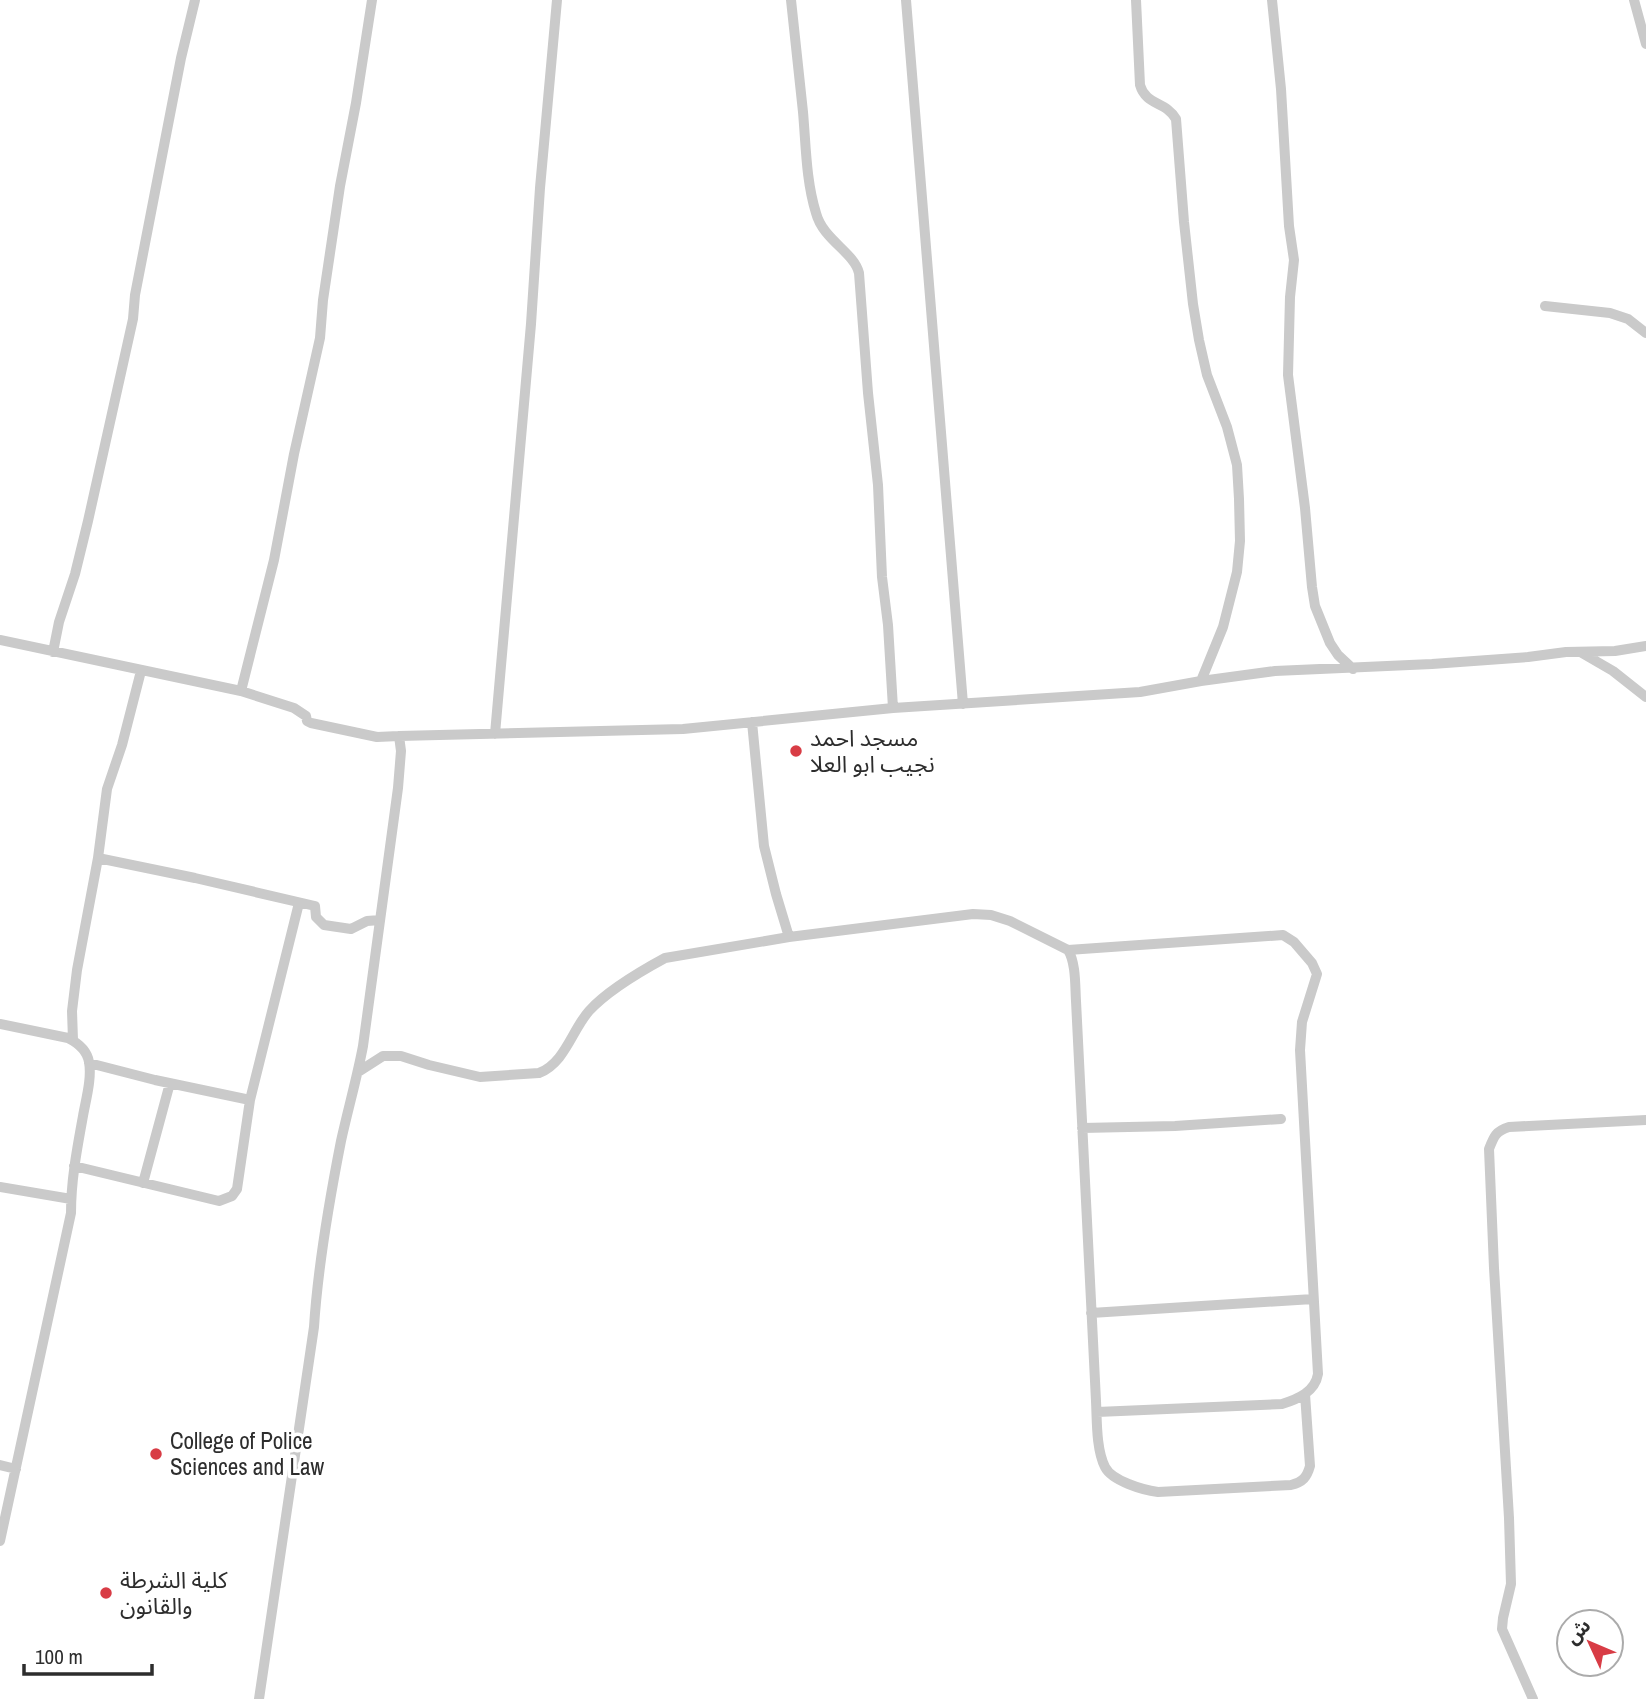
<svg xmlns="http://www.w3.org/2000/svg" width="1646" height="1699" viewBox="0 0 1646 1699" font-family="'Archivo Narrow','Noto Sans Arabic',sans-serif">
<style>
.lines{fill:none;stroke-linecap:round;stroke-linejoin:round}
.minor{stroke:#cacaca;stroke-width:10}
.poi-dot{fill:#d83c45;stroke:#fff;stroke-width:2.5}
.labels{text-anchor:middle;stroke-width:7;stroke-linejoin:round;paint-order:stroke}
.poi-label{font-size:23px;fill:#2d2d2d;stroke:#fff;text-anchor:start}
</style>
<rect width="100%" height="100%" fill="#fff"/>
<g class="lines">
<path class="minor" d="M791 0C795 37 799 75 803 112 806 146 806 181 816 213 823 240 854 252 859 273L868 393 878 485 882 577 888 625 893 708
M906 0 963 704
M1136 0 1140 85C1146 106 1166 101 1176 119L1184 222 1193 304 1199 340 1207 375 1227 427 1237 465 1239 499 1240 541 1237 572 1223 627 1201 681
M1272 0 1281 89 1289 226 1294 260 1290 297 1288 375 1305 508 1312 587 1315 606 1330 643 1338 655 1353 669
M1634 0 1646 44
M1545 306 1610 313 1628 319 1646 333
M0 640 241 691 294 708 306 716 307 721 311 723 377 737 399 736 683 729 893 708 1140 692 1201 681 1275 671 1432 664 1528 657 1566 652 1615 651 1646 646
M53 652 59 622 75 574 88 521 133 319 135 295 181 58 195 0
M1582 653 1613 671 1646 697
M241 691 274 560 294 454 320 338 323 300 340 186 356 103 372 0
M752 722 764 846 776 894 789 937
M495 734 531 324 540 188 557 0
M98 858 195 878 315 906 316 917 324 925 351 929 367 921 380 920
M1068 950C1076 963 1075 985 1076 1001L1096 1401C1097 1420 1096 1449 1105 1467 1112 1481 1143 1490 1158 1492L1291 1485C1303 1482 1307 1477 1310 1466L1305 1394
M0 1024 68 1038C78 1043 87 1050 89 1062 92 1078 86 1099 83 1116 77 1149 71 1180 71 1213L0 1541
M73 1040 72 1011 77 970 98 858 107 789 122 745 141 671
M89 1063 155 1080 250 1100
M358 1072 383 1056H401L429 1065 480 1077 539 1073C565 1063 572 1030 589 1011 608 990 641 971 665 958L789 937 973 914 991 915 1010 921 1068 950 1283 935 1294 942 1312 963 1317 974 1302 1022 1300 1050 1318 1374C1315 1392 1298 1399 1282 1404L1097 1412
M1082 1128 1175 1126 1281 1119
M74 1166 219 1201 232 1196 237 1189 250 1100 299 903
M143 1183 170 1083
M0 1187 71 1199
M1091 1313 1313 1299
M0 1465 16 1469
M259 1699 314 1327C318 1264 329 1202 341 1141 348 1109 357 1078 363 1046L398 788 401 751 399 736
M1533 1699 1502 1629 1503 1618 1511 1584 1509 1518 1494 1268 1489 1149C1494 1136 1496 1131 1509 1127L1646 1120"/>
</g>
<g class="poi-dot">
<circle cx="796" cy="751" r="7"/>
<circle cx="156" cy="1454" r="7"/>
<circle cx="106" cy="1593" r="7"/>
</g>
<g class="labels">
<g class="poi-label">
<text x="810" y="746">مسجد احمد<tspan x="810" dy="26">نجيب ابو العلا</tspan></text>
<text x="170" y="1449">College of Police<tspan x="170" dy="26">Sciences and Law</tspan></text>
<text x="120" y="1588">كلية الشرطة<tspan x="120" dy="26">والقانون</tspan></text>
</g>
</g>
<g transform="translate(1590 1643) rotate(314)"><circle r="33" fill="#ffffff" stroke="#ababab" stroke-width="2"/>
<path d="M0-5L12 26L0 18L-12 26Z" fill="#d83c45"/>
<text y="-10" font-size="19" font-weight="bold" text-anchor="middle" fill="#2d2d2d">ش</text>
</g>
<path d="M24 1664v10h128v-10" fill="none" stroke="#2d2d2d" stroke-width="3.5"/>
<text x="35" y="1664" font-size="21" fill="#2d2d2d" stroke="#ffffff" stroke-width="5" paint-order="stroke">100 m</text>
</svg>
